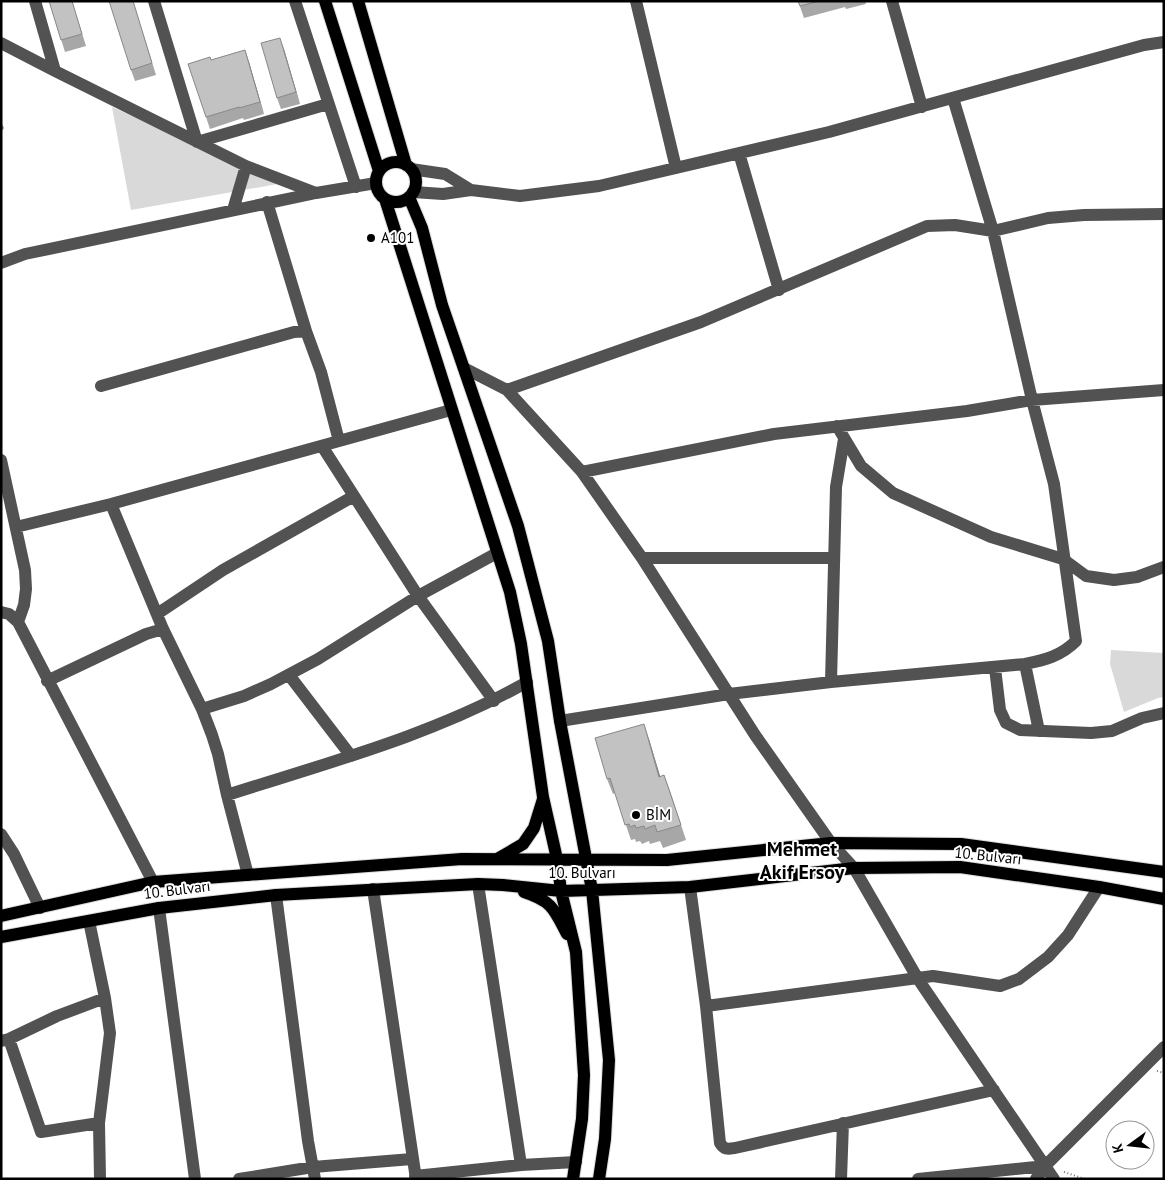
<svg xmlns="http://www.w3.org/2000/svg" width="1165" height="1180" viewBox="0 0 1165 1180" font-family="'PT Sans',sans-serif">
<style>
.green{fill:#d9d9d9}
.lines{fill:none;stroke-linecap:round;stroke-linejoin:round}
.major-casing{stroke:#dbdbdb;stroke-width:14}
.path{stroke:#747474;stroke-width:2;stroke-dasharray:1 2.5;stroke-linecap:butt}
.minor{stroke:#525252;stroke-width:12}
.major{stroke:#000;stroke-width:12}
.wall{fill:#a7a7a7}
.shaded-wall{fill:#888}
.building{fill:#c2c2c2;stroke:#888}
.poi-dot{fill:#000;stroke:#fff;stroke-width:2}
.labels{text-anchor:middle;stroke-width:4;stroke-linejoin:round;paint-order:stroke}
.poi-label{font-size:15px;fill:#000;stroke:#fff;text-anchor:start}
.street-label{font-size:15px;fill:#000;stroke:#fff}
.district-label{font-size:20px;font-weight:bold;fill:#000;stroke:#fff}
</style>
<rect width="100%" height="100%" fill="#fff"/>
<path class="green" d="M112 107 283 183 131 210Z
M1111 650 1164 653V697L1158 698 1124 712 1110 664Z"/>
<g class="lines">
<g class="major-casing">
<path id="major" d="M325 1 379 171
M358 1 406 165
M376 182a20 20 0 1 1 40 0a20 20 0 1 1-40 0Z
M409 197 422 228 442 305 518 526 548 641 560 721 592 890 609 1060 605 1139 599 1179
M385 199 510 592 521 644 543 797 557 859 561 891 576 952 584 1075 582 1119 573 1179
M499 858 523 844 534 828 543 799
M524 892C552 901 554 909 567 934
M1 916 153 882 462 859 667 860 831 843 961 844 1164 872
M1 937 159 908 276 895 478 884 503 885 561 891 690 887 854 868 960 867 1099 887 1164 899"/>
</g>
<path class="path" d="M1157 1071 1164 1073
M1064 1172 1085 1179"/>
<path class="minor" d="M35 1 55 71
M154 1 197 142 328 104
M295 1 356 187
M636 1 676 168
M892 1 922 107
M1 43 55 71 246 166 316 193 376 183
M739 153 779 290
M411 169 445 174 471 190
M413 192 443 194 471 190 520 196 599 186 829 132 1144 45 1164 42
M267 202 306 331
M233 210 246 166
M1 263 25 254 316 193
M464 368 507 390 582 472 642 558 755 735 831 843 854 868 918 979 1054 1179
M101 386 294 332 306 331 321 372 339 441
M507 390 701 322 927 226 955 225 993 231 1048 218 1084 215 1164 214
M837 426 861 466 893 493 991 537 1063 559 1086 576 1114 580 1137 577 1164 567
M322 446 418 596 494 701
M1 460 25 570 26 589 24 605 18 622
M582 472 774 434 967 411 1032 400 1164 390
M111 504 163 629 202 709 212 735 218 754 227 795 248 875
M16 527 111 504 451 410
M642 558H834
M1 612 9 614 18 622 153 882
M157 614 223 570 354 496
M1025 664 1039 731
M995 668 1000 710 1006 723 1020 730 1091 733 1112 731 1142 718 1164 713
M289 675 351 756
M47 681 146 634 163 629
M831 682 836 487 844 439
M202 709 244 696 271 684 318 659 418 596 497 553
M560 721 729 694 831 682 1025 664C1045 660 1061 656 1076 641L1054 484 1032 400 993 231 953 98
M227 795C327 763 436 734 527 682
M1 834 14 854 40 908
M478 884 521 1165
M690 887 706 1006 720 1143C724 1150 728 1149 735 1148L994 1090
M373 889 416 1179
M276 895 308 1141 315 1179
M159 908 195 1179
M89 921 105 998 110 1033 99 1123 100 1179
M706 1006 933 976 1000 986 1019 979 1048 957 1068 935 1099 887
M9 1039 57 1016 105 998
M1 1041 9 1039 41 1132 99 1123
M415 1176 521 1165 576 1162
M239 1179 313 1167 412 1159
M841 1179 843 1123
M918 1179 1045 1166
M1036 1179 1045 1166 1164 1047"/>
<use href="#major" class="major"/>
</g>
<path class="wall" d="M49 1H72L86 46 65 52Z
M798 1H865L866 4 846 9 845 7 804 18Z
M134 4 156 75 135 81 131 70Z
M284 49 300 104 281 109 277 98Z
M245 50 249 62 264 114 244 120 243 118 210 129 206 117 211 60Z
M649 739 660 777 664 775 686 840 663 848 660 841 650 844 649 841 642 844 640 841 636 842 635 839 631 840 615 793 613 794 607 779Z"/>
<path class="shaded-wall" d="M280 38 284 49 300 104 296 92Z
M245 50 249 62 264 114 260 102Z
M1 122 4 128 1 132Z
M644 724 649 739 665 792 659 777Z
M664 775 670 791 686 840 681 825Z"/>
<path class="building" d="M49 1H72L82 34 61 40Z
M109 1H133L152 63 131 70Z
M798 1H819L800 6Z
M280 38 296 92 277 98 261 43Z
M245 50 260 102 239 108V107L206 117 188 64 210 57 211 60Z
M644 724 659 777 664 775 681 825 657 832 655 825 645 829 644 826 636 828 635 825 630 827 629 824 625 825 610 778 607 779 595 738Z"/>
<g class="poi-dot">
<circle cx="371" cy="238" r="5"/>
<circle cx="636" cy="815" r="5"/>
</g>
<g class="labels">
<g class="poi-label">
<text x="381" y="243">A101</text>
<text x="646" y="820">BİM</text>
</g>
<g class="street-label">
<text transform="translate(988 856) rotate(6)" y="5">10. Bulvarı</text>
<text x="582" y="878">10. Bulvarı</text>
<text transform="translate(177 890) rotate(-7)" y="5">10. Bulvarı</text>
</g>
<g class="district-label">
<text x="802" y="856">Mehmet<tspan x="802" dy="23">Akif Ersoy</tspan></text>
</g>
</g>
<rect width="1165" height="1180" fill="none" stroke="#000000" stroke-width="5"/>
<g transform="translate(1130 1145) rotate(255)"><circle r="24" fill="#ffffff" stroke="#999999"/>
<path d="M0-4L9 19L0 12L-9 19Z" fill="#000000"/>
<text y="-8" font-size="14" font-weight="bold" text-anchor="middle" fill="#000000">K</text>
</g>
</svg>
